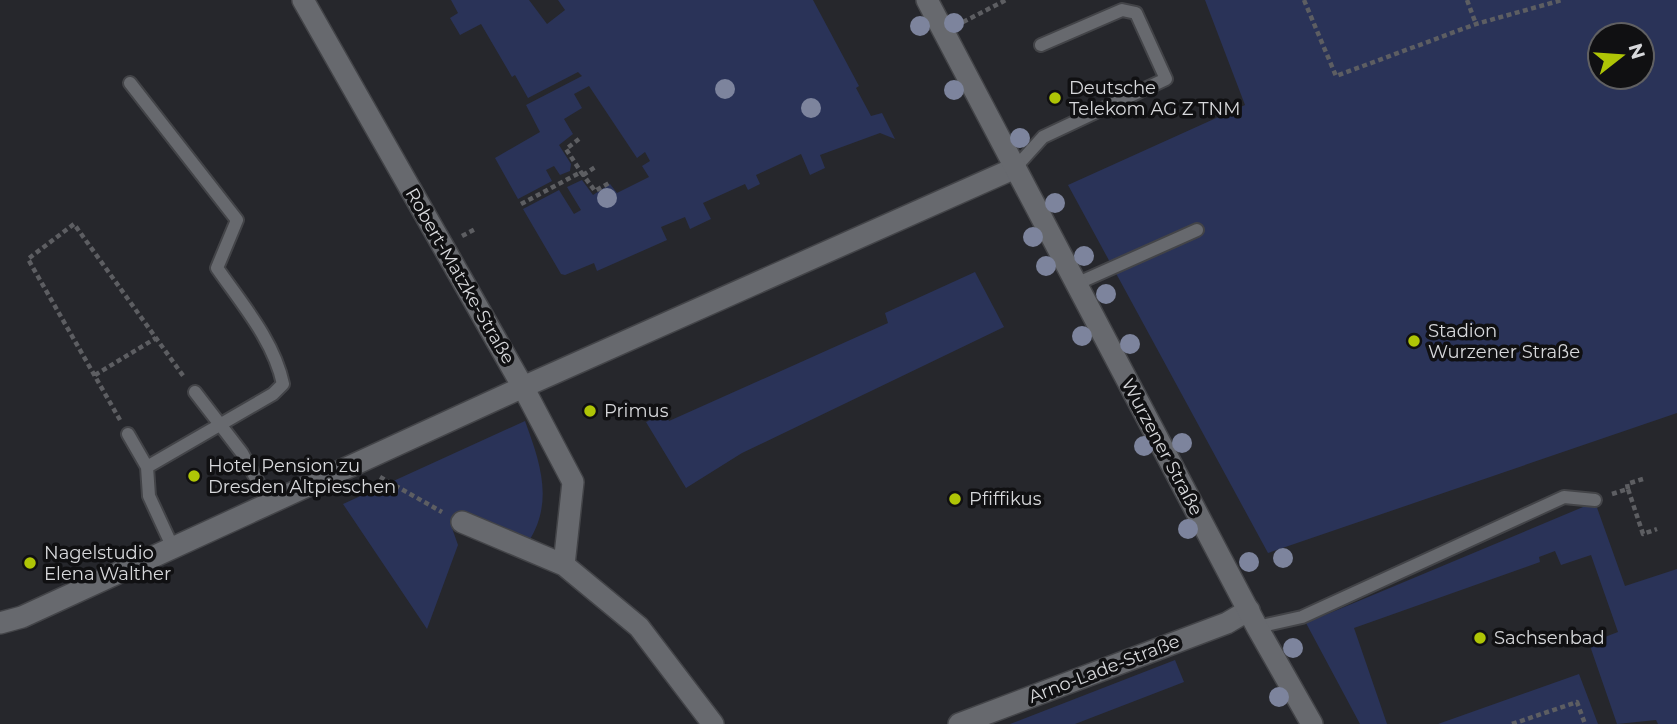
<svg xmlns="http://www.w3.org/2000/svg" width="1677" height="724" viewBox="0 0 1677 724" font-family="Montserrat,sans-serif">
<style>
.green{fill:#2a3358;fill-rule:evenodd}
.lines{fill:none;stroke-linecap:round;stroke-linejoin:round}
.service-casing{stroke:#434448;stroke-width:16}
.minor-casing{stroke:#434448;stroke-width:24}
.tertiary-casing{stroke:#434448;stroke-width:24}
.path{stroke:#5d5e62;stroke-width:4.5;stroke-dasharray:5 3.5;stroke-linecap:butt}
.service{stroke:#67696e;stroke-width:12}
.minor{stroke:#67696e;stroke-width:21}
.tertiary{stroke:#67696e;stroke-width:21}
.tree{fill:#7d849d}
.poi-dot{fill:#afc506;stroke:#101012;stroke-width:2.5}
.labels{text-anchor:middle;stroke-width:7;stroke-linejoin:round;paint-order:stroke}
.poi-label{font-size:18px;fill:#d7d8db;stroke:#101012;text-anchor:start}
.street-label{font-size:18px;fill:#d7d8db;stroke:#101012}
</style>
<rect width="100%" height="100%" fill="#26272c"/>
<path class="green" d="M451 0H529L547 24 565 10 558 0H813L859 86 856 88 871 116 882 113 895 139 880 133 820 155 825 168 810 175 801 154 756 175 760 184 748 190 745 184 703 203 711 219 690 229 685 217 661 227 667 240 597 271 594 263 565 275 561 274 523 209 559 190 574 214 581 210 567 187 582 180 593 195 610 184 617 193 649 177 642 166 650 161 645 152 637 158 589 86 574 94 582 108 564 119 573 134 559 145 571 164 570 171 560 175 554 166 546 170 552 181 518 199 495 158 540 132 526 105 582 76 578 72 528 98 515 75 512 77 481 24 460 35 450 18 458 13Z
M1205 0H1677V413L1268 553 1068 185 1245 105ZM1600 35H1642V77H1600Z
M975 272 1004 327 742 453 686 488 646 422 665 413 669 421 888 323 885 313Z
M525 421C540 462 554 501 529 541L461 510 452 528 458 545 427 629 343 504Z
M1595 502 1625 586 1677 569V724H1658L1656 720 1617 724 1589 643 1618 632 1591 555 1561 565 1555 551 1539 557 1540 562 1354 628 1387 724H1360L1306 623Z
M1175 660 1184 682 1075 724H1010Z
M1579 674 1598 724H1438Z"/>
<g class="lines">
<g class="service-casing">
<path id="service" d="M130 83 237 220 217 268C242 304 274 341 283 384L273 394 147 467 149 496 173 548
M1015 168 1043 137 1166 79 1136 13 1122 10 1041 45
M1076 284 1197 230
M195 392 242 453 270 504
M128 434 147 467
M1257 627 1302 617 1564 497 1595 500"/>
</g>
<g class="minor-casing">
<path id="minor" d="M303 0 523 387 573 482 564 565
M462 522 564 565 639 627 713 724
M0 623 22 617 523 387 1015 168
M959 724 1227 623 1249 610"/>
</g>
<g class="tertiary-casing">
<path id="tertiary" d="M927 0 1257 627 1312 724"/>
</g>
<path class="path" d="M1304 0 1336 76 1476 24 1562 0
M1467 0 1476 24
M963 22 1006 0
M579 139 566 149 581 172
M583 175 597 166
M521 204 581 172 595 191 609 183
M462 236 477 228
M95 375 156 338
M120 420 28 259 74 224 184 377
M380 477 442 512
M1628 489 1627 484 1643 479
M1612 494 1628 489 1643 534 1657 529
M1512 724 1577 702 1585 724"/>
<use href="#service" class="service"/>
<use href="#minor" class="minor"/>
<use href="#tertiary" class="tertiary"/>
</g>
<g class="tree">
<circle cx="954" cy="23" r="10"/>
<circle cx="920" cy="26" r="10"/>
<circle cx="725" cy="89" r="10"/>
<circle cx="954" cy="90" r="10"/>
<circle cx="811" cy="108" r="10"/>
<circle cx="1020" cy="138" r="10"/>
<circle cx="607" cy="198" r="10"/>
<circle cx="1055" cy="203" r="10"/>
<circle cx="1033" cy="237" r="10"/>
<circle cx="1084" cy="256" r="10"/>
<circle cx="1046" cy="266" r="10"/>
<circle cx="1106" cy="294" r="10"/>
<circle cx="1082" cy="336" r="10"/>
<circle cx="1130" cy="344" r="10"/>
<circle cx="1182" cy="443" r="10"/>
<circle cx="1144" cy="446" r="10"/>
<circle cx="1188" cy="529" r="10"/>
<circle cx="1283" cy="558" r="10"/>
<circle cx="1249" cy="562" r="10"/>
<circle cx="1293" cy="648" r="10"/>
<circle cx="1279" cy="697" r="10"/>
</g>
<g class="poi-dot">
<circle cx="1055" cy="98" r="7"/>
<circle cx="1414" cy="341" r="7"/>
<circle cx="590" cy="411" r="7"/>
<circle cx="194" cy="476" r="7"/>
<circle cx="955" cy="499" r="7"/>
<circle cx="30" cy="563" r="7"/>
<circle cx="1480" cy="638" r="7"/>
</g>
<g class="labels">
<g class="poi-label">
<text x="1069" y="94">Deutsche<tspan x="1069" dy="21">Telekom AG Z TNM</tspan></text>
<text x="1428" y="337">Stadion<tspan x="1428" dy="21">Wurzener Straße</tspan></text>
<text x="604" y="417">Primus</text>
<text x="208" y="472">Hotel Pension zu<tspan x="208" dy="21">Dresden Altpieschen</tspan></text>
<text x="969" y="505">Pfiffikus</text>
<text x="44" y="559">Nagelstudio<tspan x="44" dy="21">Elena Walther</tspan></text>
<text x="1494" y="644">Sachsenbad</text>
</g>
<g class="street-label">
<text transform="translate(460 276) rotate(60)" y="6">Robert-Matzke-Straße</text>
<text transform="translate(1162 447) rotate(62)" y="6">Wurzener Straße</text>
<text transform="translate(1104 669) rotate(-21)" y="6">Arno-Lade-Straße</text>
</g>
</g>
<g transform="translate(1621 56) rotate(73)"><circle r="33" fill="#101012" stroke="#606062" stroke-width="2"/>
<path d="M0-5L12 26L0 18L-12 26Z" fill="#afc506"/>
<text y="-10" font-size="19" font-weight="bold" text-anchor="middle" fill="#d7d8db">N</text>
</g>
</svg>
